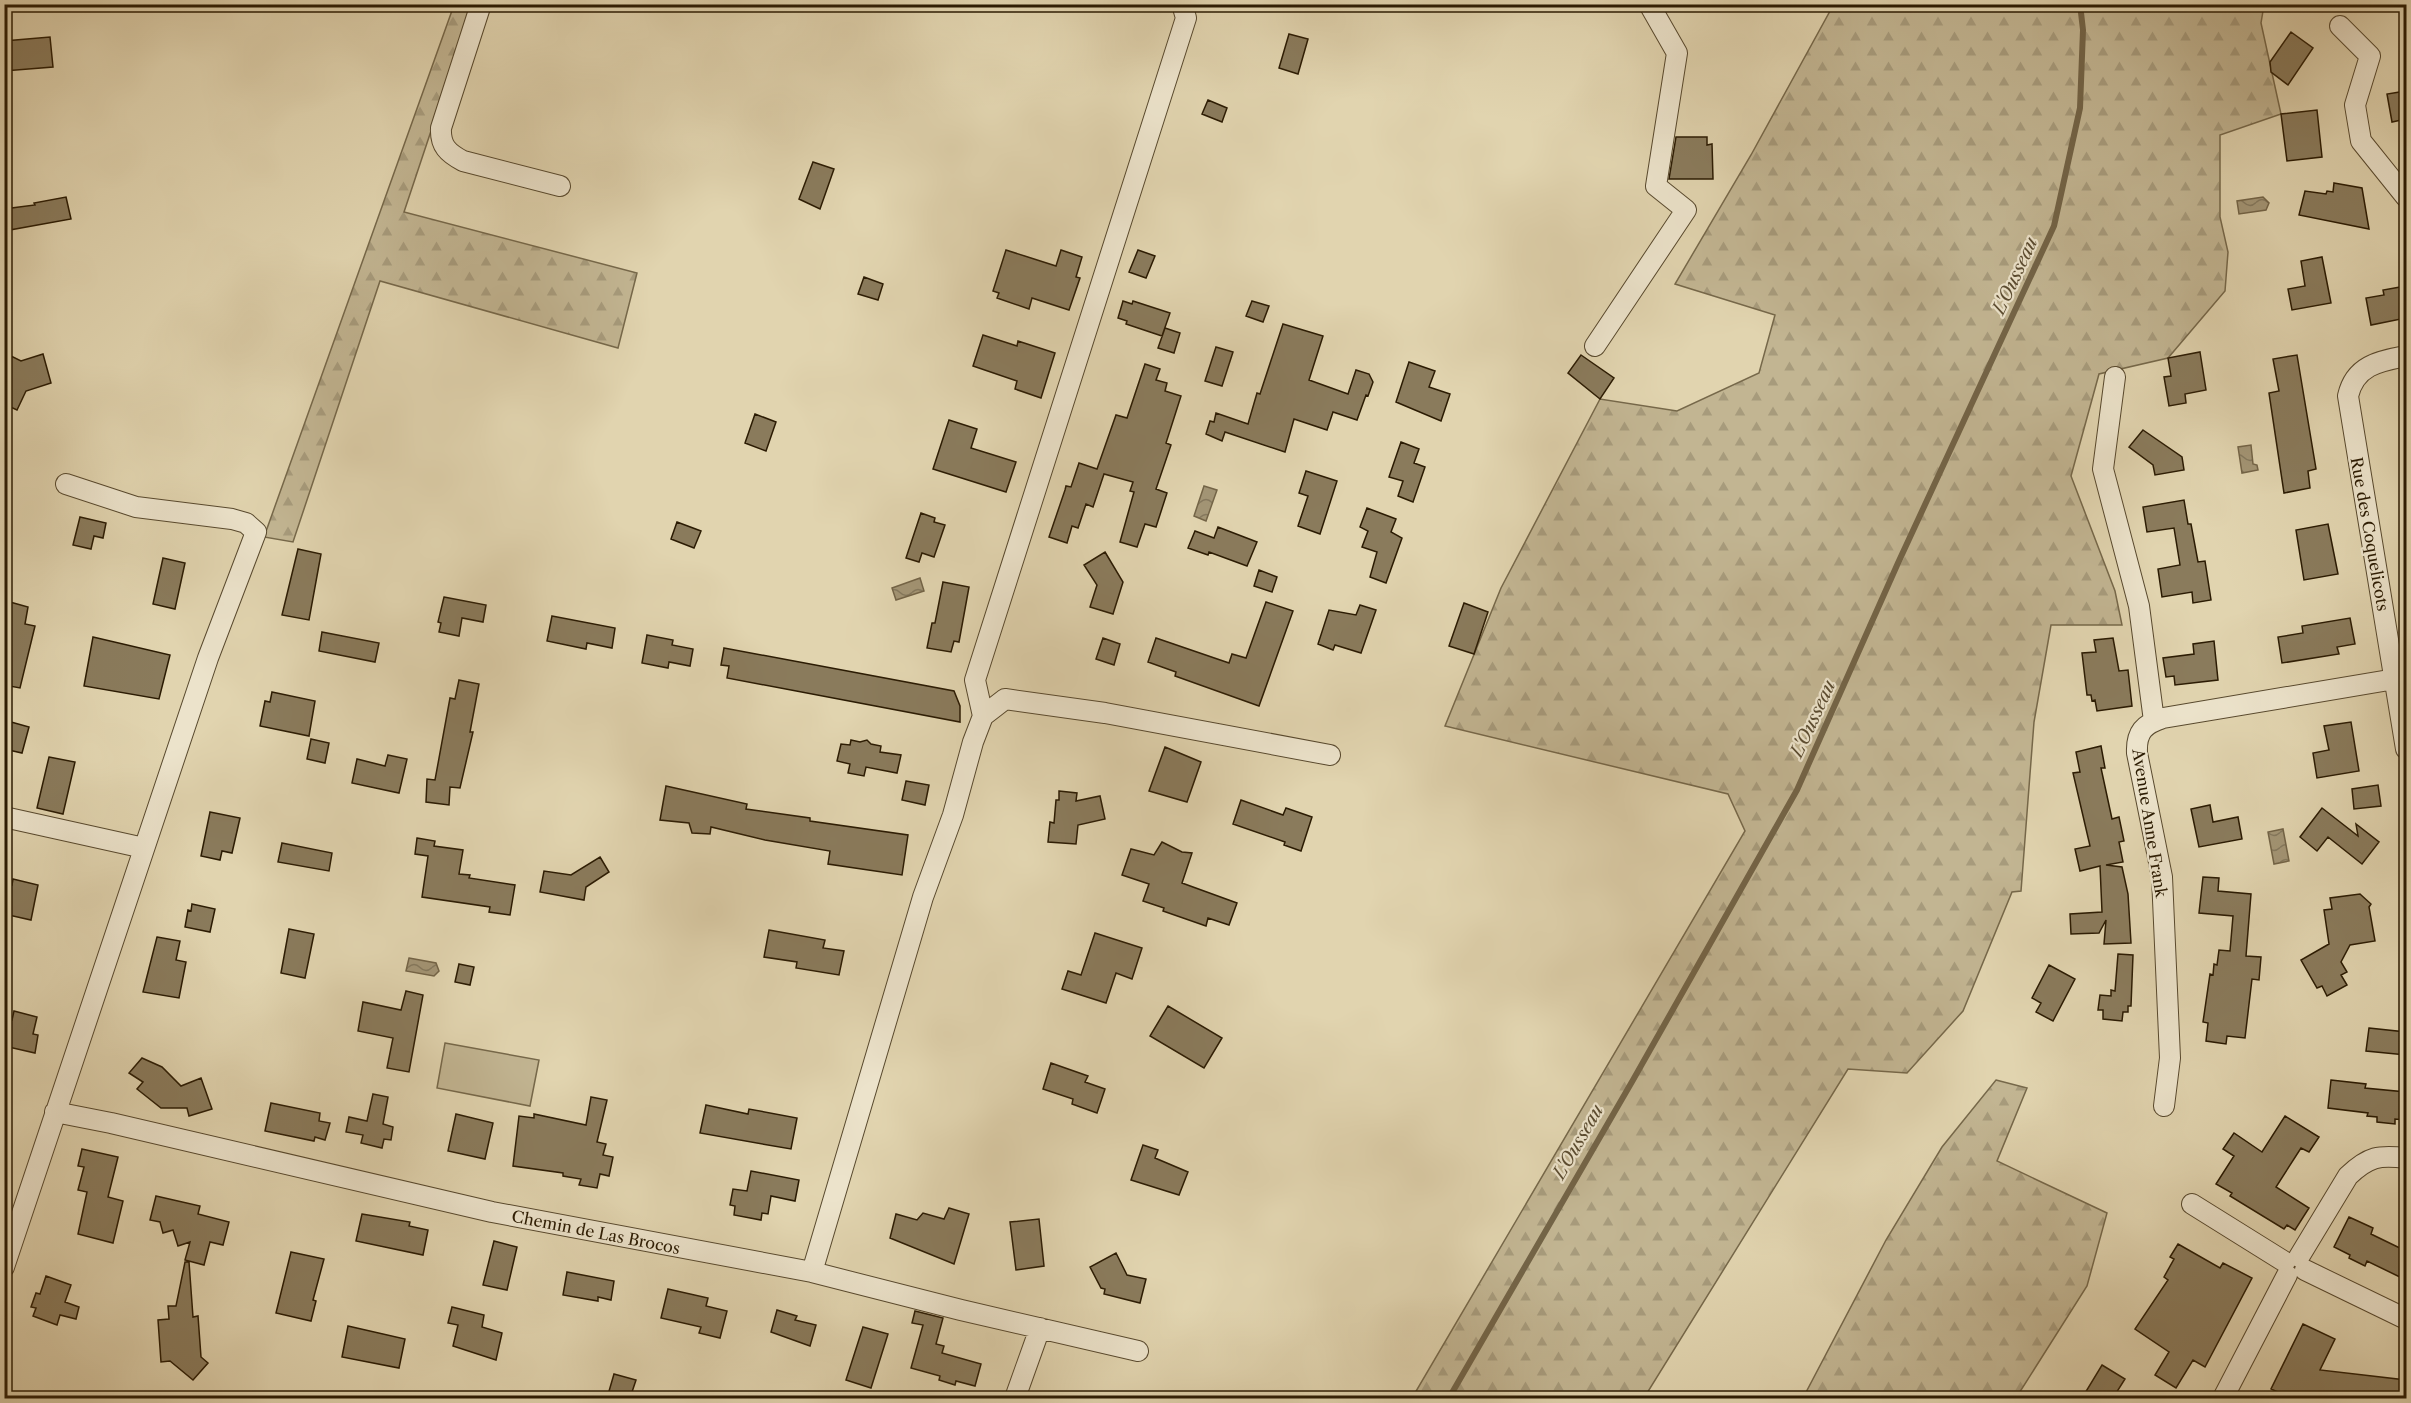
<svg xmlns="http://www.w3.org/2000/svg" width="2411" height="1403" viewBox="0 0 2411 1403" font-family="'Libre Caslon Text',serif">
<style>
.forest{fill:url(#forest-firs);stroke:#76684a;stroke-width:1.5}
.garden{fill:#c2b592;stroke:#76684a;stroke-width:1.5}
.water{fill:url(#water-waves);stroke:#736447;stroke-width:1.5}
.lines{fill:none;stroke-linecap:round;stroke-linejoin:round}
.stream{stroke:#736447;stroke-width:6}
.building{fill:#8a7b5c;stroke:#2b1b03;stroke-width:1.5}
.minor-casing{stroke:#58492e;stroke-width:22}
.minor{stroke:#ece3cb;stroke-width:20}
.labels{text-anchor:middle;stroke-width:4.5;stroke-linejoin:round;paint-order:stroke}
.street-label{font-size:16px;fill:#2b1b03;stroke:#ece3cb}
.water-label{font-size:18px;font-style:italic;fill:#5b4c31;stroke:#ece3cb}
</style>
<defs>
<pattern id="forest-firs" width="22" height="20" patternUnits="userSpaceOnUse" patternTransform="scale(1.5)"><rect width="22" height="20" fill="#c2b592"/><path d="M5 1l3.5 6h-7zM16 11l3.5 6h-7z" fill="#a79b7c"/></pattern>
<pattern id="water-waves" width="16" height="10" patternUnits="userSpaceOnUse" patternTransform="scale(1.5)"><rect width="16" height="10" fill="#a39575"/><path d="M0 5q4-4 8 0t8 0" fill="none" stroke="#85795e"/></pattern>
</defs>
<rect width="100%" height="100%" fill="#e1d4af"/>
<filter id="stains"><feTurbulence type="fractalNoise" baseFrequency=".00333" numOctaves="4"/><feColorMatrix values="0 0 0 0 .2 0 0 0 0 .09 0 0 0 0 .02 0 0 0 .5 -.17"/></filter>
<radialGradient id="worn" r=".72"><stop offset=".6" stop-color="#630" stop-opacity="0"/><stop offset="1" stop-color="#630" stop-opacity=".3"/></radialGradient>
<path class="forest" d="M454 5H473L404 212 637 273 618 348 380 281 293 542 264 537Z
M1831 5H2264L2261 23 2281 114 2220 135V217L2228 252 2225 291 2168 358 2099 374 2071 476 2115 591 2122 625H2051L2034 722 2021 891 2012 892 1963 1011 1907 1073 1848 1069 1644 1398H1412L1745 831 1728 794 1445 726 1501 588 1600 399 1677 411 1759 373 1775 315 1675 284 1751 155 1830 11Z
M1996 1080 2027 1088 1997 1161 2107 1213 2087 1286 2016 1398H1803L1886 1240 1942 1147Z"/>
<path class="garden" d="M445 1043 539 1060 530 1106 437 1088Z"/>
<path class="water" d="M2263 197 2269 203 2266 210 2239 214 2237 201Z
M2251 445 2253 464 2257 465 2258 470 2242 473 2238 447Z
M1204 486 1217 490 1206 521 1194 516Z
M920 578 924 591 896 600 892 588Z
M2283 829 2289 861 2274 864 2268 832Z
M409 958 436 963 439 971 434 976 406 971Z"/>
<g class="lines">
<path class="stream" d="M1449 1398 1633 1080 1797 790 1898 563 2054 226 2080 108 2083 30 2080 4"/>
</g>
<path class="building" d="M2291 32 2313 48 2288 85 2271 72 2270 62Z
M1289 34 1308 39 1298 74 1279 68Z
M50 37 53 67 4 71V41Z
M2406 91V119L2392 122 2387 94Z
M1208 100 1227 108 1222 122 1202 114Z
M2317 110 2322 157 2287 161 2281 114Z
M1676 137H1707V145L1712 144 1713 179H1669Z
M813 162 834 169 820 209 799 199Z
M2334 183 2362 188 2369 229 2299 215 2305 191 2326 194 2327 191 2333 192Z
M66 197 71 219 4 231V209L35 205 34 203Z
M1006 250 1056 266 1061 250 1082 257 1076 277 1080 278 1069 310 1032 298 1029 309 997 298 999 293 993 291Z
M1138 250 1155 256 1146 278 1129 272Z
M2322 257 2331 303 2292 310 2288 289 2305 286 2301 261Z
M864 277 883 284 878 300 858 294Z
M2406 286V314L2400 316 2401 319 2371 325 2366 298 2384 295 2383 290Z
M1123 301 1132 304 1133 301 1170 313 1162 336 1126 324 1127 321 1118 318Z
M1252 301 1269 306 1263 322 1246 316Z
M1283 324 1323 336 1309 380 1348 394 1356 370 1369 374 1373 382 1368 396 1366 395 1357 420 1333 412 1327 430 1294 419 1285 452 1225 432 1222 441 1206 434 1210 421 1214 422 1216 413 1248 424 1257 393 1260 394Z
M1165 328 1180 333 1174 353 1158 348Z
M983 335 1017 346 1018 341 1055 353 1041 398 1015 389 1017 381 973 366Z
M1216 347 1233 352 1222 386 1205 381Z
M2200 352 2206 390 2185 394 2186 403 2169 406 2164 377 2171 376 2168 358Z
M43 354 51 383 26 391 17 410 4 404V364L9 355 21 361Z
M1581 355 1614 378 1600 399 1568 373Z
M2297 355 2316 469 2308 471 2310 488 2284 493 2269 393 2279 391 2273 359Z
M1409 362 1435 371 1429 387 1450 394 1441 421 1396 402Z
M1145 364 1160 369 1156 380 1167 383 1165 391 1181 396 1166 443 1171 445 1156 489 1167 493 1156 527 1145 524 1137 547 1120 542 1134 492 1130 491 1133 482 1104 474 1093 507 1086 504 1078 528 1072 526 1067 543 1049 537 1065 490 1066 486 1071 487 1079 463 1097 469 1116 415 1127 418Z
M755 414 776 422 766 451 745 443Z
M949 420 977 429 971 448 1016 462 1006 492 933 469Z
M2143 430 2182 457 2184 470 2155 475 2153 465 2129 447Z
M1401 442 1419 449 1414 463 1425 467 1413 502 1398 496 1403 481 1389 477Z
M1306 471 1337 481 1320 534 1298 526 1308 496 1299 493Z
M2184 500 2188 524H2191L2198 562 2205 561 2211 600 2193 603 2192 592 2162 597 2158 569 2180 565 2174 528 2147 532 2143 507Z
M1367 508 1396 519 1391 532 1402 538 1386 583 1370 577 1377 552 1362 547 1368 531 1360 527Z
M921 513 935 518 934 522 945 525 934 557 922 553 919 562 906 558Z
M80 517 106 523 103 538 94 536 91 549 73 545Z
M677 522 701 531 694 548 671 539Z
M2328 524 2338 574 2304 580 2296 530Z
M1218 527 1257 542 1247 566 1209 552 1208 555 1188 548 1195 531 1214 538Z
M298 549 321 554 309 620 282 615Z
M1105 552 1123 582 1113 614 1090 607 1097 585 1084 565Z
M163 558 185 563 175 609 153 604Z
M1259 570 1277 577 1272 592 1254 586Z
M943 582 969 587 959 642 954 641 951 652 927 648 932 623H935Z
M444 597 486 605 483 622 462 618 459 636 439 632 441 623 438 622Z
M10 602 28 607 25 624 35 626 20 688 4 685V603L10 604Z
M1266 602 1293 611 1259 706 1175 676 1176 672 1148 662 1156 638 1229 663 1232 654 1246 658Z
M1464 603 1488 612 1474 654 1449 646Z
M1360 605 1376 610 1361 653 1335 645 1333 650 1318 644 1329 610 1356 615Z
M552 616 615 628 612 648 587 643 586 649 547 641Z
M2350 618 2355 644 2337 647 2339 654 2282 663 2278 637 2303 633 2302 626Z
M322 632 379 643 375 662 319 651Z
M647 635 673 640 672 645 693 649 690 666 669 662 668 668 642 663Z
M93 637 170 655 159 699 84 686Z
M1103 638 1120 644 1114 665 1096 659Z
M2113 638 2119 671 2128 670 2132 706 2097 711 2095 700 2092 701 2091 695H2087L2082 653 2096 652 2094 640Z
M2214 641 2218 680 2175 685 2174 676 2166 677 2163 658 2194 654 2193 644Z
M724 648 954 691 960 706V722L727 678 729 666 721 665Z
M459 680 479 684 470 732H473L460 788 450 787 449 805 426 802 427 779 435 780 450 698 455 699Z
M272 692 315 701 309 736 260 726 265 701 270 702Z
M4 720 29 727 22 753 4 749Z
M2351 722 2359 771 2317 778 2313 753 2329 750 2324 726Z
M311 739 329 743 325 763 307 759Z
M851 740 860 742 867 740 871 744 881 746 880 752 901 755 897 773 866 767 864 776 848 773 850 764 837 761 841 744 850 745Z
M2101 746 2105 768H2101L2112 819 2119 817 2124 841 2119 842 2123 862 2106 865 2122 867 2128 894 2131 943 2104 944 2106 920 2099 933 2071 934 2070 914 2102 912 2100 866 2080 871 2075 849 2090 846 2073 773 2080 772 2076 752Z
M1165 747 1201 762 1187 802 1149 791Z
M388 755 407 759 399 793 352 783 357 759 385 766Z
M49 757 75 762 63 814 37 808Z
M906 781 929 785 925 805 902 800Z
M2378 785 2381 806 2354 809 2352 789Z
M666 786 747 804 746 809 810 818V821L908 835 902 875 828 864 830 851 765 840 711 827 710 834 692 833 689 823 660 820Z
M1059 791 1077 793 1076 801 1100 796 1105 819 1078 825 1076 844 1048 842 1050 822 1054 823 1056 800H1059Z
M1241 800 1283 815 1286 808 1312 817 1301 851 1284 845 1285 842 1233 824Z
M2210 805 2213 822 2238 817 2242 839 2199 847 2191 809Z
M2322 808 2358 836 2356 824 2379 842 2362 864 2328 837 2317 851 2300 837Z
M210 812 240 818 232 853 222 851 220 860 201 856Z
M417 838 435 841 434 846 463 850 459 874 470 875 469 878 515 885 510 915 489 912 490 907 422 897 428 856 415 854Z
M1162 842 1182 852 1192 853 1182 883 1237 903 1229 925 1208 918 1206 926 1163 911 1164 908 1143 901 1149 884 1122 875 1131 849 1154 855Z
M282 843 332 853 329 871 278 862Z
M600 857 609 872 586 887 584 900 540 892 544 871 571 875Z
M2203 877 2219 878 2218 891 2251 894 2246 956 2261 957 2259 980 2252 979 2245 1038 2227 1036 2226 1044 2206 1041 2208 1023 2203 1022 2210 974 2213 975 2214 964 2217 965 2219 950 2230 951 2233 916 2199 913Z
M13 879 38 885 31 920 4 914V883L12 885Z
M2360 894 2371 904 2369 907 2375 941 2350 945 2341 962 2347 972 2341 975 2347 985 2327 996 2322 986 2317 988 2301 960 2329 944 2324 910 2332 909 2330 898Z
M192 904 215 909 210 932 185 927 188 910 191 911Z
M289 929 314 934 305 978 281 973Z
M769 930 825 940 823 948 844 951 839 975 796 968 797 962 764 957Z
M1095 933 1142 948 1132 979 1116 973 1106 1003 1062 989 1068 971 1081 975Z
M157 937 180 941 176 960 186 962 179 998 143 992Z
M2118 954 2133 955 2131 1006H2128V1012H2123L2122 1021 2103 1019V1010H2098L2100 995 2111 996V990L2115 991Z
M459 964 474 967 470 985 455 982Z
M2049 965 2075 979 2053 1021 2036 1012 2041 1003 2032 998Z
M406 991 423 995 409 1072 387 1068 393 1038 358 1031 363 1002 401 1010Z
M1168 1006 1222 1038 1204 1068 1150 1036Z
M14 1011 37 1017 33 1034 38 1035 35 1053 4 1046V1018L12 1020Z
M2369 1028 2406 1032V1055L2366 1051Z
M142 1058 162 1067 181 1086 201 1078 212 1109 189 1116 187 1108H161L137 1089 143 1082 129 1073Z
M1051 1063 1088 1076 1085 1082 1105 1089 1097 1113 1072 1104 1073 1099 1043 1089Z
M2331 1080 2366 1084 2365 1088 2406 1092 2405 1120 2395 1119V1124L2377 1122V1117L2367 1116 2368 1113 2328 1108Z
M373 1094 388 1097 383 1124 393 1127 391 1140 384 1139 382 1148 361 1143 363 1135 346 1132 349 1117 367 1121Z
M591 1097 607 1100 597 1142 606 1144 603 1155 613 1157 609 1176 600 1174 597 1188 579 1185 581 1179 563 1176V1173L513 1166 519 1116 534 1118V1114L586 1125Z
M271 1103 320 1113 319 1121 330 1123 325 1140 315 1137 314 1141 265 1131Z
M706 1105 748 1114 749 1109 797 1118 791 1149 700 1133Z
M456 1114 493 1123 485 1159 448 1151Z
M2285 1116 2319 1137 2309 1152 2301 1148 2276 1187 2309 1208 2295 1230 2287 1225 2284 1229 2230 1196 2232 1193 2216 1184 2234 1156 2223 1149 2234 1133 2262 1152Z
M1143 1145 1158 1150 1155 1158 1188 1172 1179 1195 1131 1180Z
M82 1149 118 1157 108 1197 123 1201 113 1243 78 1234 87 1192 78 1190 84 1167 78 1166Z
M751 1171 799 1180 795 1201 771 1196 768 1214 762 1213 761 1220 734 1215 735 1206 730 1205 733 1189 747 1191Z
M156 1196 200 1206 198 1214 229 1222 223 1245 210 1242 204 1265 185 1260 190 1242 178 1246 173 1230 163 1233 160 1222 150 1220Z
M949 1208 969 1214 954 1264 890 1238 896 1214 917 1220 923 1213 944 1219Z
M362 1214 410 1222 409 1226 428 1230 423 1255 356 1241Z
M2349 1217 2373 1228 2371 1234 2406 1251V1280L2367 1261 2365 1266 2349 1258 2350 1255 2334 1247Z
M1039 1219 1044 1266 1016 1270 1010 1222Z
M494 1241 517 1247 507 1290 483 1285Z
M2178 1244 2220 1268 2223 1263 2252 1278 2205 1367 2193 1360 2176 1388 2155 1375 2169 1352 2135 1329 2168 1280 2164 1277 2174 1259 2170 1257Z
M291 1252 324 1259 313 1300 316 1301 311 1321 276 1313Z
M1116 1253 1127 1275 1146 1279 1140 1303 1104 1294 1105 1289 1101 1288 1090 1267Z
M185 1262H189L193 1317 198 1316 201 1357 208 1363 193 1380 170 1361 161 1362 158 1320 169 1319 168 1306H176Z
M567 1272 614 1281 611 1300 598 1297V1301L563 1295Z
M46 1276 71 1285 65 1302 79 1307 76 1319 60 1315 57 1325 33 1316 36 1308 31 1307 36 1293 40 1294Z
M668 1289 708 1298 706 1306 727 1311 720 1338 699 1333 701 1327 661 1318Z
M452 1307 484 1315 482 1327 502 1333 496 1360 453 1346 458 1325 448 1323Z
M777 1310 797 1316 795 1320 816 1325 810 1346 771 1332Z
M915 1311 943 1318 936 1344 944 1346 942 1353 981 1364 975 1386 956 1381 955 1385 939 1380 940 1376 911 1368 923 1325 912 1323Z
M2303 1324 2335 1339 2320 1370 2406 1380V1398H2291L2271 1389Z
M348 1326 405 1339 399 1368 342 1357Z
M863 1327 888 1334 871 1388 846 1380Z
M2102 1365 2125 1379 2113 1398H2082Z
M614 1374 636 1380 630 1398H607Z"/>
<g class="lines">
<g class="minor-casing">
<path id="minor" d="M481 4 441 128C440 146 448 153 463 161L560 186
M2340 26 2370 56 2355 105 2361 141 2406 197
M1595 346 1686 210 1656 186 1677 53 1649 4
M2406 356C2380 361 2355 365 2348 396L2406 749
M2115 377 2103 469 2139 606 2154 721
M983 716 1005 699 1105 713 1330 755
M4 817 144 848
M2164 1106 2170 1058 2162 877 2137 753C2136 732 2144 724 2163 718L2395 679
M55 1112 111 1123 492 1212 812 1272 961 1310 1138 1351
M2192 1204 2285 1262
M2299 1257 2348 1176C2369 1156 2379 1155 2406 1158
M4 1267 208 658 256 532 246 523 232 519 136 507 66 484
M2305 1270 2406 1319
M812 1272 923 897 953 815 973 742 983 716 975 680 1186 18 1182 4
M1015 1398 1040 1328
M2223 1398 2287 1275"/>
</g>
<use href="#minor" class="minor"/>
</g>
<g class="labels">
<g class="street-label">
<text transform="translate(2370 534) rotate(80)" y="6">Rue des Coquelicots</text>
<text transform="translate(2150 823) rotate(81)" y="6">Avenue Anne Frank</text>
<text transform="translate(596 1232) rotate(11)" y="6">Chemin de Las Brocos</text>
</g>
<g class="water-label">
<text transform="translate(2015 276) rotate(-65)" y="6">L'Ousseau</text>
<text transform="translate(1813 719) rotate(-65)" y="6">L'Ousseau</text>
<text transform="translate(1578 1142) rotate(-60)" y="6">L'Ousseau</text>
</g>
</g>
<rect width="2411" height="1403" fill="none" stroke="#e1d4af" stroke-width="24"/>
<rect x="6" y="6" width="2399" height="1391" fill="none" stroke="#2b1b03" stroke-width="3"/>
<rect x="12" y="12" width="2387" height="1379" fill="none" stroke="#2b1b03" stroke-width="1.5"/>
<rect width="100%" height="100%" filter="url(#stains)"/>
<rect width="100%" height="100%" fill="url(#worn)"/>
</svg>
